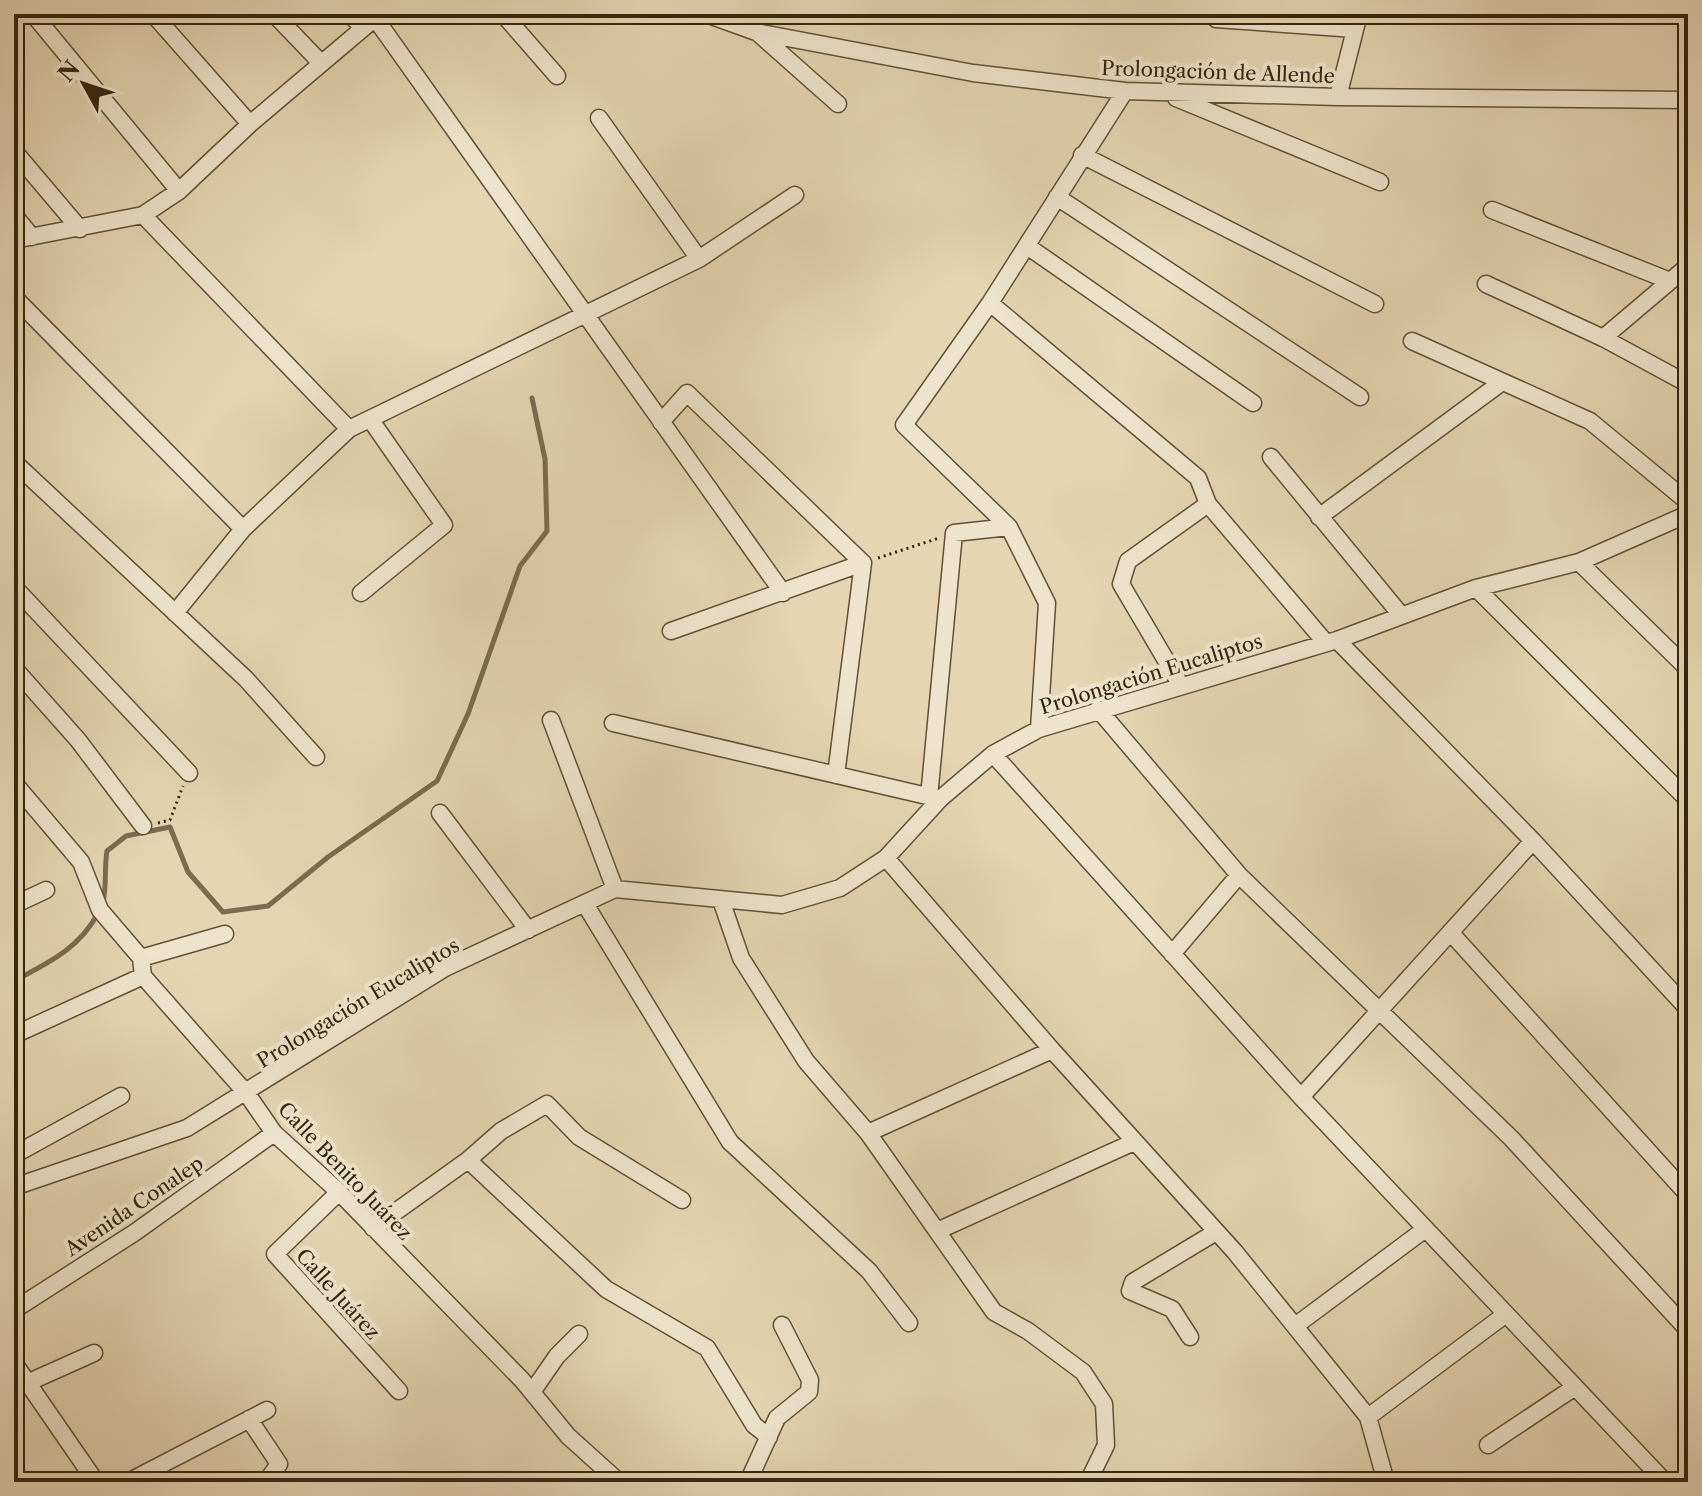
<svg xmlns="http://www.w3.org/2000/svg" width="1702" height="1496" viewBox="0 0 1702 1496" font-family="'Libre Caslon Text',serif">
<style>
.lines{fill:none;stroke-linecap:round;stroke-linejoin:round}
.stream{stroke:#7c6b50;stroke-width:5}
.minor-casing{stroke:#625138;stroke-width:19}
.path{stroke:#372510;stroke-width:3;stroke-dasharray:2 4;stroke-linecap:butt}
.minor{stroke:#eee4cd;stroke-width:16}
.labels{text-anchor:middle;stroke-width:8;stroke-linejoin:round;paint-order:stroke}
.street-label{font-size:20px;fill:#372510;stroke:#eee4cd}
</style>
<rect width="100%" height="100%" fill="#e5d5b2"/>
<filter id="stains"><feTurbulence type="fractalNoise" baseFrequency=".0025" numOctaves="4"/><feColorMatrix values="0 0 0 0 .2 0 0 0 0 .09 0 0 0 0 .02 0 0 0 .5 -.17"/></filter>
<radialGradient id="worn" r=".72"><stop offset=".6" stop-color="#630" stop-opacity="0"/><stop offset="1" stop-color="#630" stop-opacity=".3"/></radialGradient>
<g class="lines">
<path class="stream" d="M102 904C107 896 104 865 107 851L126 836 170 827 188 872 223 912 268 906 328 857 437 781 468 714 520 566 547 531 545 459 532 398
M14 981C48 963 80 948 98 913"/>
<g class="minor-casing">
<path id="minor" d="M33 14 179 191
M153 14 250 124
M274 14 321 63
M350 14 363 28
M503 14 557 76
M706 14 756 32 973 73 1125 91 1338 97 1688 100
M375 18 783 593
M1216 19 1355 29
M758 33 838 104
M1338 97 1359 14
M1176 98 1380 182
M599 118 699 259
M14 151 80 229
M1082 155 1375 304
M1057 197 1360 397
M1492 210 1670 281
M14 215 32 237
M143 215 349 429
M14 240 143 215 179 191 250 124 380 14
M1027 246 1253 403
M1486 284 1603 338 1688 384
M14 297 243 529
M990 303 1198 478 1208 504 1128 561 1121 584 1180 684
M1603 338 1688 266
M1412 341 1590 421 1688 502
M661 422 687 393 863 563
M1271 457 1401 615
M14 462 246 679 316 757
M1208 504 1326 643
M1319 517 1502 382
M1579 562 1688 669
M14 587 189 773
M1476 588 1688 800
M361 593 444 525 370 419
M175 613 243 529 349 429 699 259 795 195
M671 631 863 563
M1337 640 1533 841 1688 1009
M14 668 78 740 143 826
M1098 709 1239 875 1511 1138 1688 1330
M551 720 615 889
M613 723 940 799
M1039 729 1047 603 1009 527 904 425 990 303 1125 91
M993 754 1301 1097 1665 1482
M836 775 863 563
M14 783 81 862 100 910 141 958 143 976 247 1094 274 1133 339 1192 522 1380 568 1436 619 1482
M929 797 954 533 1009 527
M440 813 528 930
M886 858 1052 1050 1235 1252 1368 1417 1386 1482
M721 900 741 958 806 1061 868 1133 994 1312 1028 1331 1083 1372 1104 1404 1106 1445 1088 1482
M585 904 730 1142 869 1271 909 1323
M14 905 46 890
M1451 933 1688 1195
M1172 954 1239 875
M141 958 225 934
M14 1035 143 976
M1301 1097 1533 841
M868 1133 1052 1050
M14 1155 121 1096
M468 1160 606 1289 707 1348 754 1425 769 1437
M14 1187 187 1128 445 968 615 889 782 905 840 888 886 858 940 799 993 754 1039 729 1337 640 1476 588 1579 562 1688 514
M339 1192 275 1254 399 1391
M373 1228 468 1160 501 1131 547 1104 579 1137 682 1200
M937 1231 1134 1142
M14 1310 134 1233 274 1133
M1295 1326 1424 1230
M1190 1337 1172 1309 1130 1291 1133 1282 1216 1232
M14 1363 96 1482
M27 1383 94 1353
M532 1392 557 1356 579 1334
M1368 1417 1506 1314
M249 1419 279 1464 266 1482
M1488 1445 1575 1387
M128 1482 267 1410
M748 1482 777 1418 809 1392 810 1380 782 1325"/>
</g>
<path class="path" d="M878 558 939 538
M158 823 170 820 183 786"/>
<use href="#minor" class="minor"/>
</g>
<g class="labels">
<g class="street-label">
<text transform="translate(1218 72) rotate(2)" y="7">Prolongación de Allende</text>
<text transform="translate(1151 674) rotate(-17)" y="7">Prolongación Eucaliptos</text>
<text transform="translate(358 1003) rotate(-31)" y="7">Prolongación Eucaliptos</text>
<text transform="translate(345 1171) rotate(46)" y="7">Calle Benito Juárez</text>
<text transform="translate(134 1206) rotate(-34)" y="7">Avenida Conalep</text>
<text transform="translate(338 1294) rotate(48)" y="7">Calle Juárez</text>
</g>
</g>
<rect width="1702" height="1496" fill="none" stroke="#e5d5b2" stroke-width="48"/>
<rect x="16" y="16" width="1670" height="1464" fill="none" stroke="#372510" stroke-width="4"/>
<rect x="24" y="24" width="1654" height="1448" fill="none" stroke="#372510" stroke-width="2"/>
<g transform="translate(84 84) rotate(310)" stroke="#eee4cd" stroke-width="6" paint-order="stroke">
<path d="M0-6L14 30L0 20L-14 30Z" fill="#372510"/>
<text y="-12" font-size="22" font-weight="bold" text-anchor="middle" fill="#372510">N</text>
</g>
<rect width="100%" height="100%" filter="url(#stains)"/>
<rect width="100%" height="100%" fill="url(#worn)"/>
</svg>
